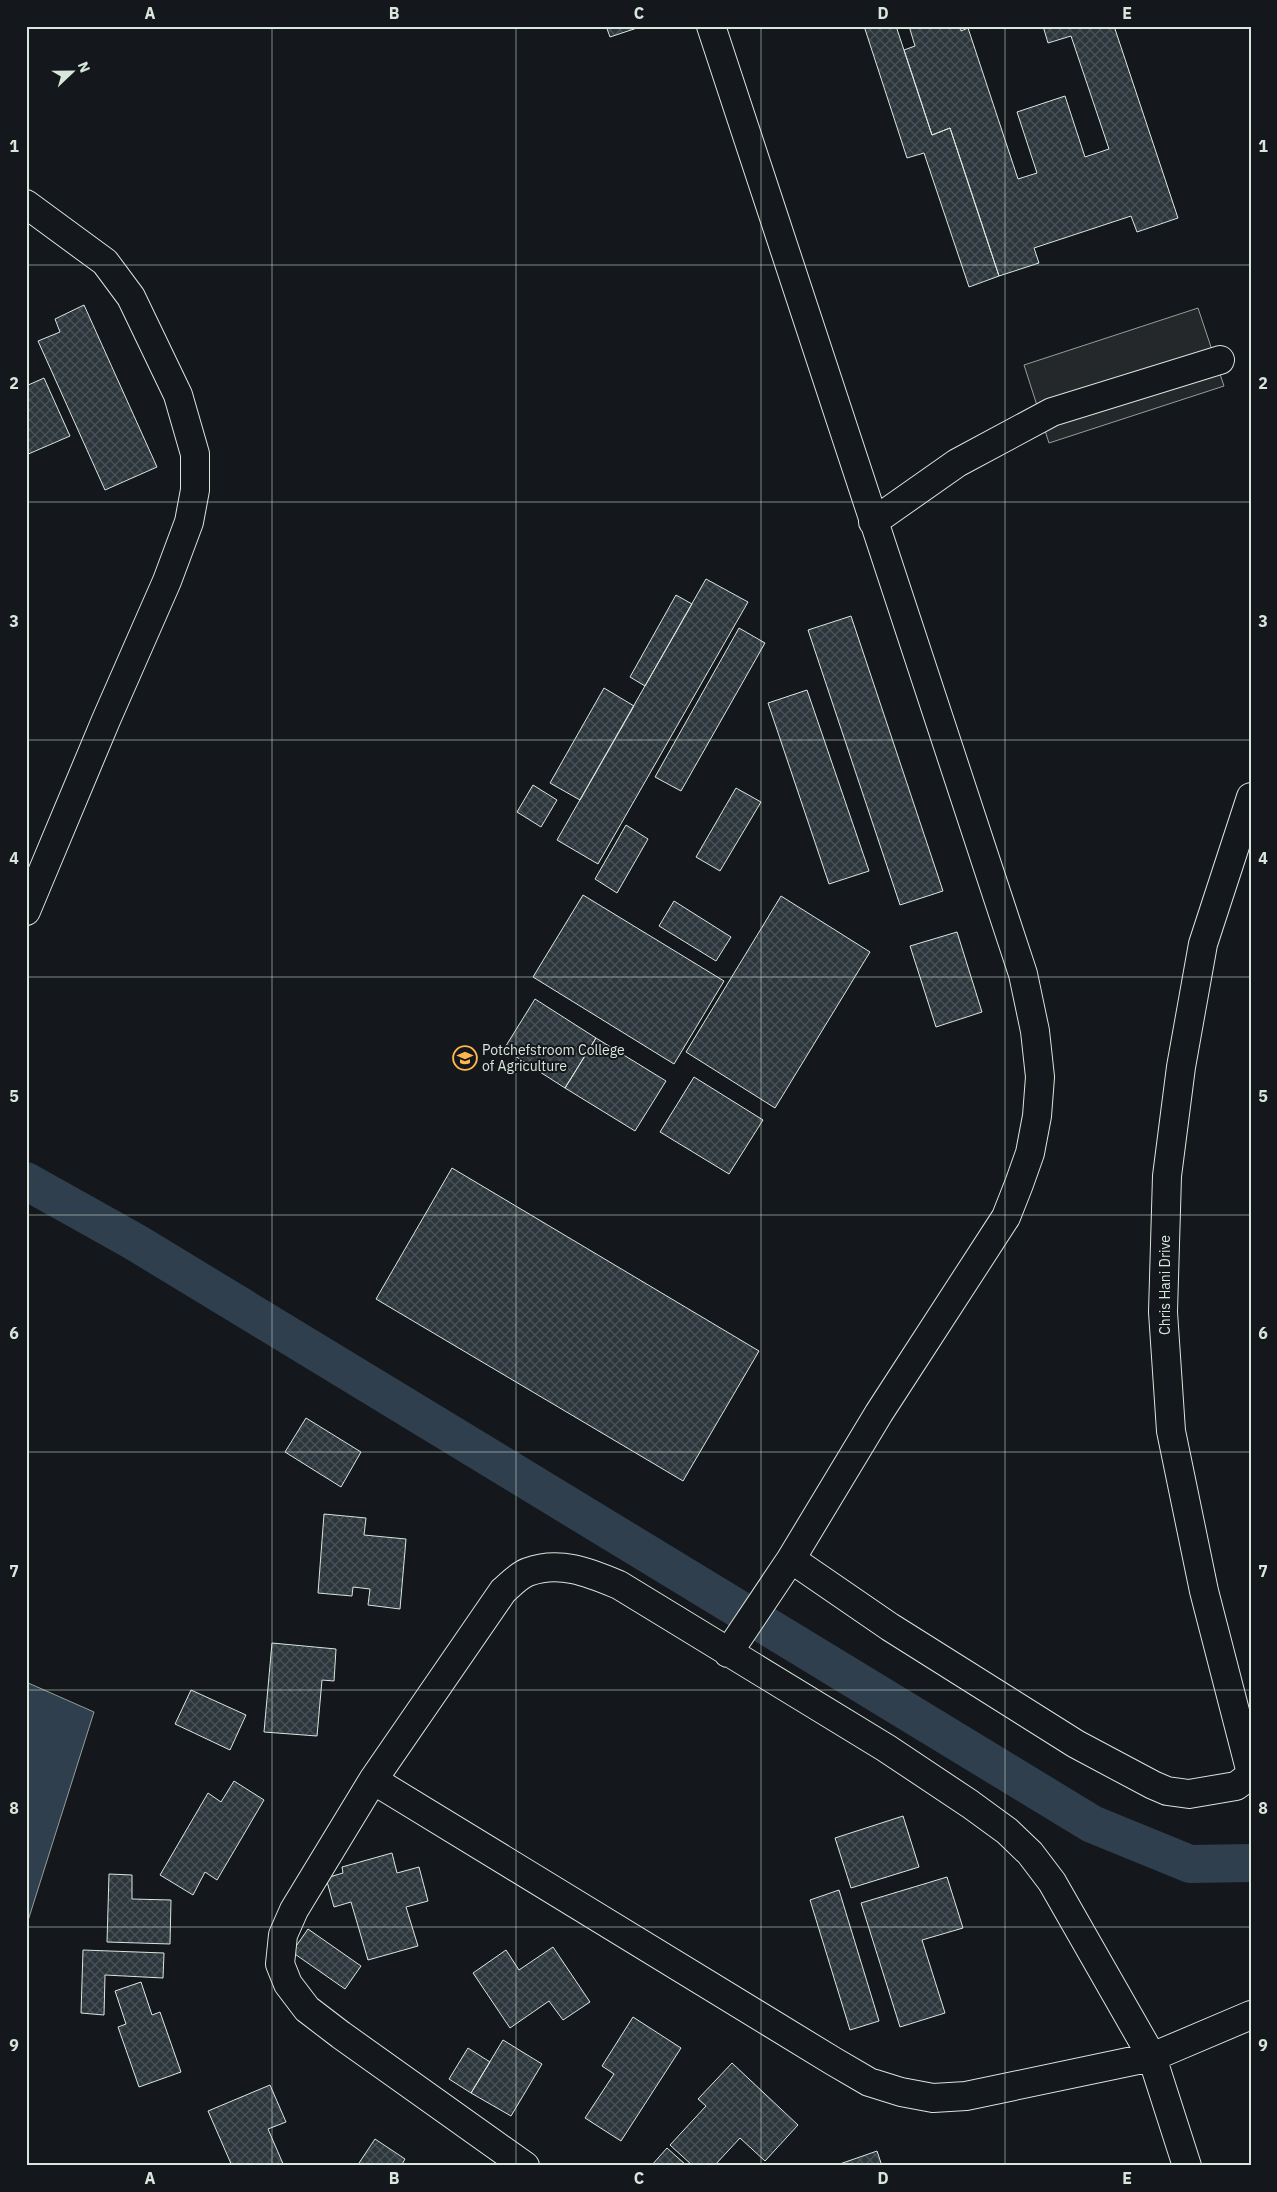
<svg xmlns="http://www.w3.org/2000/svg" width="1277" height="2192" viewBox="0 0 1277 2192" font-family="'IBM Plex Sans',sans-serif">
<style>
.parking{fill:#24282b;stroke:#939e99}
.water{fill:#2f3f4d;stroke:#939e99}
.lines{fill:none;stroke-linecap:round;stroke-linejoin:round}
.canal{stroke:#2f3f4d;stroke-width:38}
.building{fill:url(#building-cross-hatch);stroke:#d8e6dc}
.street-casing{stroke:#d8e6dc;stroke-width:30}
.secondary-casing{stroke:#d8e6dc;stroke-width:30}
.street{stroke:#14181c;stroke-width:28}
.secondary{stroke:#14181c;stroke-width:28}
.grid{fill:none;stroke:#d8e6dc;stroke-width:1;stroke-opacity:0.55}
.labels{text-anchor:middle;stroke-width:4;stroke-linejoin:round;paint-order:stroke}
.poi-label{font-size:14px;fill:#d8e6dc;stroke:#14181c;text-anchor:start}
.street-label{font-size:14px;fill:#d8e6dc;stroke:#14181c}
.neatline{fill:none;stroke:#d8e6dc;stroke-width:2}
.grid-label{font-size:16px;text-anchor:middle;font-weight:bold;fill:#d8e6dc}
</style>
<defs>
<pattern id="building-cross-hatch" width="8" height="8" patternUnits="userSpaceOnUse" patternTransform="scale(1.25)"><rect width="8" height="8" fill="#2c363c"/><path d="M0 0l8 8M0 8l8-8" fill="none" stroke="#4a5358"/></pattern>
</defs>
<rect width="100%" height="100%" fill="#14181c"/>
<path class="parking" d="M1198 308 1224 386 1049 443 1024 365Z"/>
<path class="water" d="M26 1682 94 1712 26 1927Z"/>
<g class="lines">
<path class="canal" d="M26 1181 135 1242 1092 1824 1190 1864 1251 1863"/>
</g>
<path class="building" d="M606 26H643L610 37Z
M864 26H896L932 135 950 128 999 276 969 287 924 153 907 158Z
M909 26H960L961 31 968 28 1018 179 1037 173 1017 112 1065 96 1085 157 1109 149 1071 36 1048 43 1043 26H1114L1178 218 1137 232 1131 216 1034 248 1039 263 999 276 950 128 932 135 904 50 915 46Z
M84 305 157 467 105 490 38 341 60 332 55 319Z
M44 378 70 436 26 455V386Z
M706 579 748 602 598 864 557 840Z
M676 595 692 604 645 686 630 677Z
M851 616 943 891 900 905 808 630Z
M739 628 765 643 681 791 655 777Z
M604 688 634 706 580 800 550 783Z
M807 690 869 871 829 884 768 703Z
M533 785 557 800 541 827 517 812Z
M736 788 761 802 720 871 696 857Z
M626 825 648 839 617 893 595 879Z
M583 895 724 981 674 1064 533 977Z
M781 896 870 952 775 1108 686 1052Z
M674 901 731 937 716 961 659 926Z
M957 932 982 1012 936 1027 910 946Z
M535 999 596 1038 565 1088 504 1049Z
M596 1038 666 1081 635 1131 565 1088Z
M694 1077 763 1120 729 1174 660 1132Z
M452 1168 759 1351 683 1481 376 1299Z
M306 1418 361 1452 341 1487 285 1452Z
M324 1514 366 1518 364 1535 406 1539 400 1609 368 1605 370 1589 353 1587 352 1596 318 1593Z
M272 1643 336 1649 334 1681 322 1680 317 1736 264 1732Z
M191 1690 246 1715 230 1750 175 1724Z
M234 1781 264 1800 217 1880 205 1872 193 1895 160 1875 208 1793 221 1802Z
M903 1816 919 1867 851 1888 835 1838Z
M392 1853 397 1873 419 1867 428 1901 406 1907 418 1946 368 1960 351 1902 334 1907 326 1878 343 1873 342 1867Z
M109 1874 132 1875V1899L171 1900 170 1944 107 1942Z
M947 1877 963 1928 922 1940 945 2013 900 2027 861 1903Z
M839 1890 879 2021 850 2030 810 1900Z
M308 1929 361 1966 345 1989 292 1952Z
M553 1947 590 2002 563 2020 549 2001 510 2028 473 1973 506 1950 519 1970Z
M83 1950 164 1953 163 1978 105 1975 104 2015 81 2013Z
M141 1982 152 2015 160 2012 181 2072 139 2087 118 2027 126 2024 115 1991Z
M633 2017 681 2048 621 2141 585 2118 614 2074 602 2066Z
M503 2040 542 2064 511 2116 471 2093Z
M468 2048 490 2062 471 2093 449 2079Z
M732 2063 798 2125 765 2161 740 2138 714 2166H693L670 2145 706 2106 698 2099Z
M270 2085 286 2122 268 2129 284 2166H232L208 2111Z
M375 2139 405 2159 401 2166H357Z
M667 2148 686 2165V2166H651Z
M877 2151 882 2166H834Z"/>
<g class="lines">
<g class="street-casing">
<path id="street" d="M711 26 1023 974 1035 1031 1040 1077 1037 1116 1030 1153 1019 1184 1006 1217 879 1413 791 1559 890 1627 1076 1744 1153 1785 1167 1791 1189 1794 1236 1786 1251 1775
M26 204 105 262 131 297 178 395 195 454V490L189 522 167 581 106 720 26 911
M873 522 957 463 1052 412 1220 360
M728 1653 791 1559
M373 1780 833 2061 869 2082 901 2092 933 2098 966 2096 1152 2057 1251 2015
M525 2166 341 2035 307 2009 288 1984 280 1964 283 1935 294 1910 373 1780 503 1591C510 1585 519 1575 528 1572 560 1560 590 1573 619 1585L886 1748 970 1804 1007 1831 1030 1853 1052 1882 1152 2057 1187 2166"/>
</g>
<g class="secondary-casing">
<path id="secondary" d="M1251 797 1203 944 1181 1067 1167 1176 1163 1312 1171 1431 1204 1591 1251 1773"/>
</g>
<use href="#street" class="street"/>
<use href="#secondary" class="secondary"/>
</g>
<path class="grid" d="M272 26V2166M516 26V2166M761 26V2166M1005 26V2166M26 265H1251M26 502H1251M26 740H1251M26 977H1251M26 1215H1251M26 1452H1251M26 1690H1251M26 1927H1251"/>
<defs>
<g id="university-ring" transform="scale(1.25)"><circle r="9.5" fill="#14181c" stroke="#ffb74d" stroke-width="1.5"/><path d="M0-5L7-2L0 1L-7-2ZM-4 1L0 2.5L4 1V4Q0 6-4 4Z" fill="#ffb74d"/></g>
</defs>
<g fill-rule="evenodd">
<use href="#university-ring" x="465" y="1058"/>
</g>
<g class="labels">
<g class="poi-label">
<text x="482" y="1055">Potchefstroom College<tspan x="482" dy="16">of Agriculture</tspan></text>
</g>
<g class="street-label">
<text transform="translate(1165 1285) rotate(-90)" y="5">Chris Hani Drive</text>
</g>
</g>
<rect width="1277" height="2192" fill="none" stroke="#14181c" stroke-width="55"/>
<g transform="translate(72 72) rotate(68)" stroke="#14181c" stroke-width="4" paint-order="stroke">
<path d="M0-4L9 19L0 12L-9 19Z" fill="#d8e6dc"/>
<text y="-8" font-size="14" font-weight="bold" text-anchor="middle" fill="#d8e6dc">N</text>
</g>
<rect x="28" y="28" width="1222" height="2136" class="neatline"/>
<g class="grid-label">
<text x="150" y="19">A</text>
<text x="394" y="19">B</text>
<text x="639" y="19">C</text>
<text x="883" y="19">D</text>
<text x="1127" y="19">E</text>
<text x="14" y="152">1</text>
<text x="1263" y="152">1</text>
<text x="14" y="389">2</text>
<text x="1263" y="389">2</text>
<text x="14" y="627">3</text>
<text x="1263" y="627">3</text>
<text x="14" y="864">4</text>
<text x="1263" y="864">4</text>
<text x="14" y="1102">5</text>
<text x="1263" y="1102">5</text>
<text x="14" y="1339">6</text>
<text x="1263" y="1339">6</text>
<text x="14" y="1577">7</text>
<text x="1263" y="1577">7</text>
<text x="14" y="1814">8</text>
<text x="1263" y="1814">8</text>
<text x="14" y="2051">9</text>
<text x="1263" y="2051">9</text>
<text x="150" y="2184">A</text>
<text x="394" y="2184">B</text>
<text x="639" y="2184">C</text>
<text x="883" y="2184">D</text>
<text x="1127" y="2184">E</text>
</g>
</svg>
